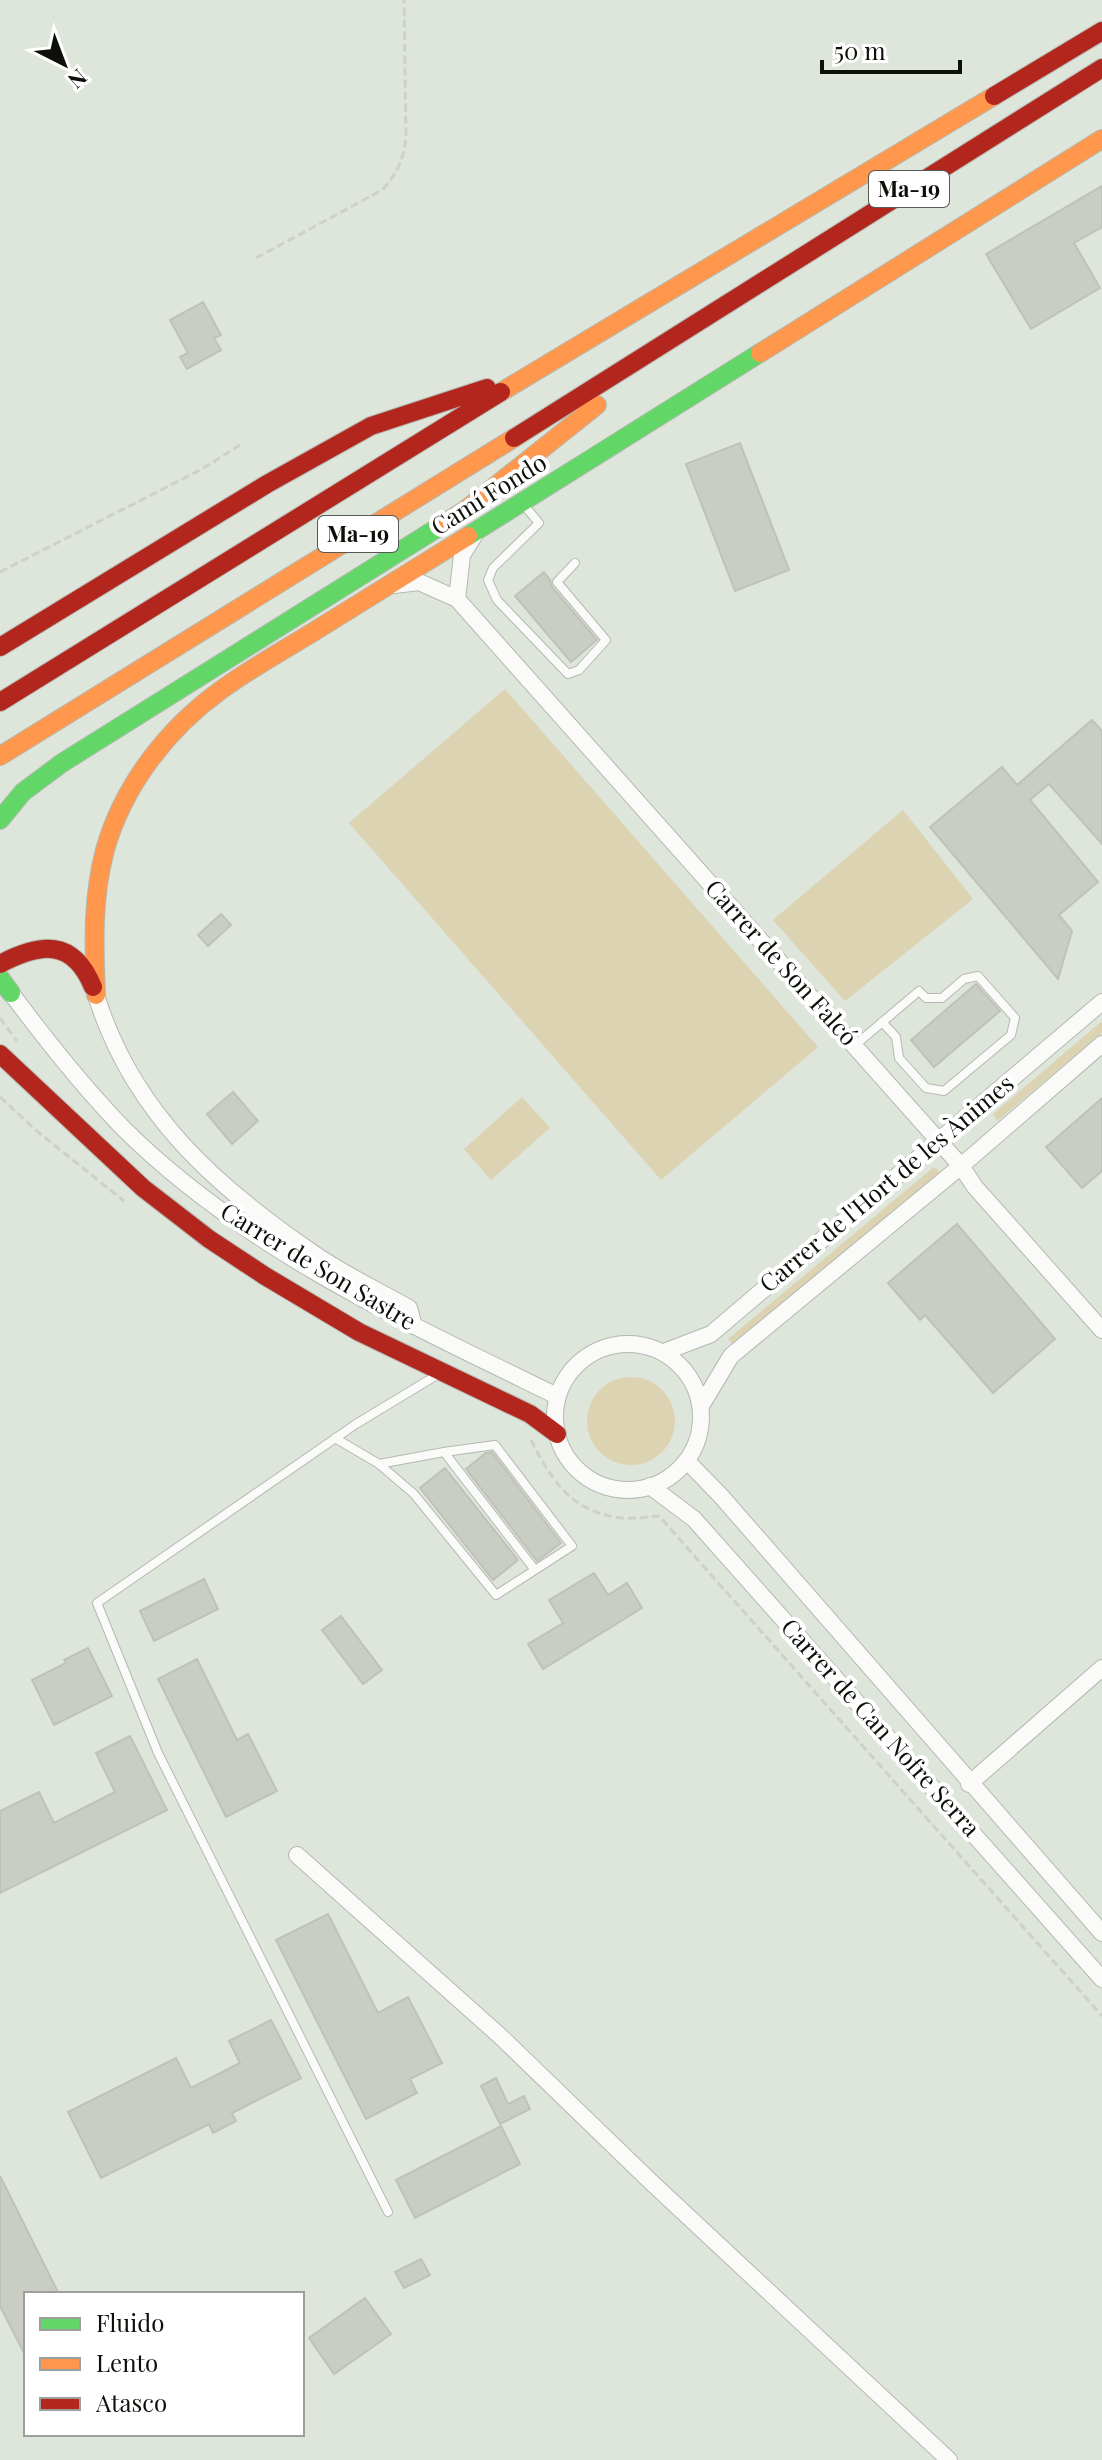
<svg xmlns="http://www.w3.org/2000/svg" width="1102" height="2460" viewBox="0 0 1102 2460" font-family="'Playfair Display',serif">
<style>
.green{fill:#dbd3b2}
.building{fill:#cacdc4;stroke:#bec2b9;stroke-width:2}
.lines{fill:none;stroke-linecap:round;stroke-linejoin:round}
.lane-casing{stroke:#b4b9b1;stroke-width:10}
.street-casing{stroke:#b4b9b1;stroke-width:18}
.fast-casing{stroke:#b4b9b1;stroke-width:20}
.slow-casing{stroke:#b4b9b1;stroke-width:20}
.jam-casing{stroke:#b4b9b1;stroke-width:20}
.path{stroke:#ced0cd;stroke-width:3;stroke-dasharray:8 4;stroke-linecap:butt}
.lane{stroke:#fafbf9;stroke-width:8}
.street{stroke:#fafbf9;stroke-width:16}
.fast{stroke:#63d668;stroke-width:18}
.slow{stroke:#ff974d;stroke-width:18}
.jam{stroke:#b3261e;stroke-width:18}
.labels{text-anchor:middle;stroke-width:8;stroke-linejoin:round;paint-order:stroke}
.shield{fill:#fff;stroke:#555853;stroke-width:2}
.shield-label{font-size:22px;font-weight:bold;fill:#0c1009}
.street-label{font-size:24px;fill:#0c1009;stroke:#fff}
</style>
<rect width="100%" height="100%" fill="#dee5da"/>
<path class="green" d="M505 689 818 1047 661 1180 349 823Z
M903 810 973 899 845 1001 773 920Z
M1102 1021V1033L997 1121 993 1114Z
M522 1097 550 1128 491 1180 464 1149Z
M934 1167 940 1172 733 1345 728 1339Z
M587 1421a44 44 0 1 1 88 0a44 44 0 1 1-88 0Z"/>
<path class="building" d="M1102 186V227L1074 243 1100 288 1031 329 986 254Z
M203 302 221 335 214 338 221 350 187 369 180 357 188 353 170 320Z
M740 443 789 570 735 591 686 464Z
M544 572 550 580 552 587 597 640 571 662 515 596Z
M1092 720 1102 731V844L1049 784 1030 800 1098 882 1059 915 1072 931 1058 979 930 827 1002 767 1017 785Z
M221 914 231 925 208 946 198 935Z
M976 984 1000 1011 934 1067 911 1040Z
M233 1092 258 1121 232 1144 207 1114Z
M1102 1098V1171L1082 1188 1046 1147Z
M957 1224 1055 1339 993 1393 925 1315 920 1320 888 1283Z
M492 1452 561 1543 537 1561 466 1469 486 1453Z
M445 1468 518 1560 493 1580 420 1488Z
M594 1573 608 1595 627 1583 642 1608 543 1669 528 1644 563 1623 549 1600Z
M204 1579 218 1609 154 1641 140 1611Z
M341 1616 382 1670 363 1684 322 1630Z
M88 1648 112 1696 54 1725 32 1680 66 1663 64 1660Z
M197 1659 237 1740 248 1734 277 1791 226 1817 158 1679Z
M130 1736 167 1810 0 1893V1811L39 1792 54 1823 115 1792 96 1753Z
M328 1914 378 2013 408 1997 442 2063 410 2079 417 2093 366 2119 276 1940Z
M271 2020 301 2078 232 2113 236 2121 213 2133 209 2124 101 2178 68 2112 176 2058 191 2088 240 2063 229 2041Z
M496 2078 508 2104 524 2096 530 2109 500 2124 481 2086Z
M501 2126 520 2164 415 2218 396 2180Z
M0 2176 59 2294H26V2357L0 2306Z
M421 2259 430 2275 404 2288 395 2272Z
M365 2298 391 2334 334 2374 309 2338Z"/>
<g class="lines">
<g class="lane-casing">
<path id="lane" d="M523 504 539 523 493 568 488 580 497 600 568 674 579 670 606 640 557 582 575 563
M854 1046 919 991 926 998H942L964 979 978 976 1015 1018 1011 1035 944 1091 926 1088 899 1058 896 1037 882 1022
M335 1438 379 1464 414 1494 496 1595 535 1570 444 1452 379 1464
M444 1452 495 1445 572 1546 535 1570
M388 2212 158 1753 97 1603 356 1424 437 1375"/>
</g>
<g class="street-casing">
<path id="street" d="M394 585 419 582 457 599 961 1166 975 1187 1102 1330
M457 599 462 555 474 536
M11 993C46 1040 83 1087 124 1129 245 1249 405 1322 557 1396
M96 995C132 1112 215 1186 313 1253 343 1274 377 1290 409 1308L414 1326
M555 1417a73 73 0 1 1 146 0a73 73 0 1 1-146 0Z
M664 1352 711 1334 1102 1002
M701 1406 731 1356 961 1166 1102 1044
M687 1461 721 1496 1102 1933
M650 1486 694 1519 1102 1979
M969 1784 1102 1668
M297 1855 500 2036 650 2181 949 2460"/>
</g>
<g class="fast-casing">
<path id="fast" d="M468 536 760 353
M0 820 23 792 62 763 442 525
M0 978 11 993"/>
</g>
<g class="slow-casing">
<path id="slow" d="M760 353 1102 139
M501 392 994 96
M442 525 464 511 597 405
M0 756 514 438
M96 995C94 946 92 899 105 850 123 786 167 729 221 690 251 668 286 649 318 629 368 598 418 567 468 536"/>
</g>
<g class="jam-casing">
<path id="jam" d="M994 96 1102 31
M514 438 1102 68
M0 647 267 484 371 426 487 388
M0 702 501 392
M0 964C40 943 73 938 93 987
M0 1054 143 1188 209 1239 265 1276 359 1332 530 1414 557 1434"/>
</g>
<path class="path" d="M256 258 382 190C397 175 404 158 406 137L404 0
M0 572 202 469 243 443
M0 1018 17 1041
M0 1097 38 1132 124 1201
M531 1440C551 1479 569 1509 615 1517 628 1520 645 1517 659 1516L1102 2016"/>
<use href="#lane" class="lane"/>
<use href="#street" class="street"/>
<use href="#fast" class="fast"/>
<use href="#slow" class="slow"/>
<use href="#jam" class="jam"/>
</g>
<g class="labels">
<g class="shield">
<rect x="869" y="171" width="80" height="36" rx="6"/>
<rect x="318" y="516" width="80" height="36" rx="6"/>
</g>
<g class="shield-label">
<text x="909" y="197">Ma-19</text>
<text x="358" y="542">Ma-19</text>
</g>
<g class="street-label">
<text transform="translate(489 495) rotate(-32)" y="8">Camí Fondo</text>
<text transform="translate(781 963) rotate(48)" y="8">Carrer de Son Falcó</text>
<text transform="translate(887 1184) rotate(-40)" y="8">Carrer de l'Hort de les Ànimes</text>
<text transform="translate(318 1267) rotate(31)" y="8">Carrer de Son Sastre</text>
<text transform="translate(880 1728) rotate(48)" y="8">Carrer de Can Nofre Serra</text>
</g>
</g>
<rect x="24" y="2292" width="280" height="144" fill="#ffffff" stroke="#9e9f9d" stroke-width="2"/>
<rect x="40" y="2318" width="40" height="12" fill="#63d668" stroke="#9e9f9d" stroke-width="2"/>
<text x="96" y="2332" font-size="24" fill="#0c1009">Fluido</text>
<rect x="40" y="2358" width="40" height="12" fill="#ff974d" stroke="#9e9f9d" stroke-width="2"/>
<text x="96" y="2372" font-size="24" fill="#0c1009">Lento</text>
<rect x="40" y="2398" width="40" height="12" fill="#b3261e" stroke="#9e9f9d" stroke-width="2"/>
<text x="96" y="2412" font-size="24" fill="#0c1009">Atasco</text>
<g transform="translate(64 64) rotate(138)" stroke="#ffffff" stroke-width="6" paint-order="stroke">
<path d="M0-6L14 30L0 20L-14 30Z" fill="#0c1009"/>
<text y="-12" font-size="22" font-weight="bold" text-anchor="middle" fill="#0c1009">N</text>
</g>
<path d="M822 60v12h138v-12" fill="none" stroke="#0c1009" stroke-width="4"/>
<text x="834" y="60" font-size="24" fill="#0c1009" stroke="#ffffff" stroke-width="6" paint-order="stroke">50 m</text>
</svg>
